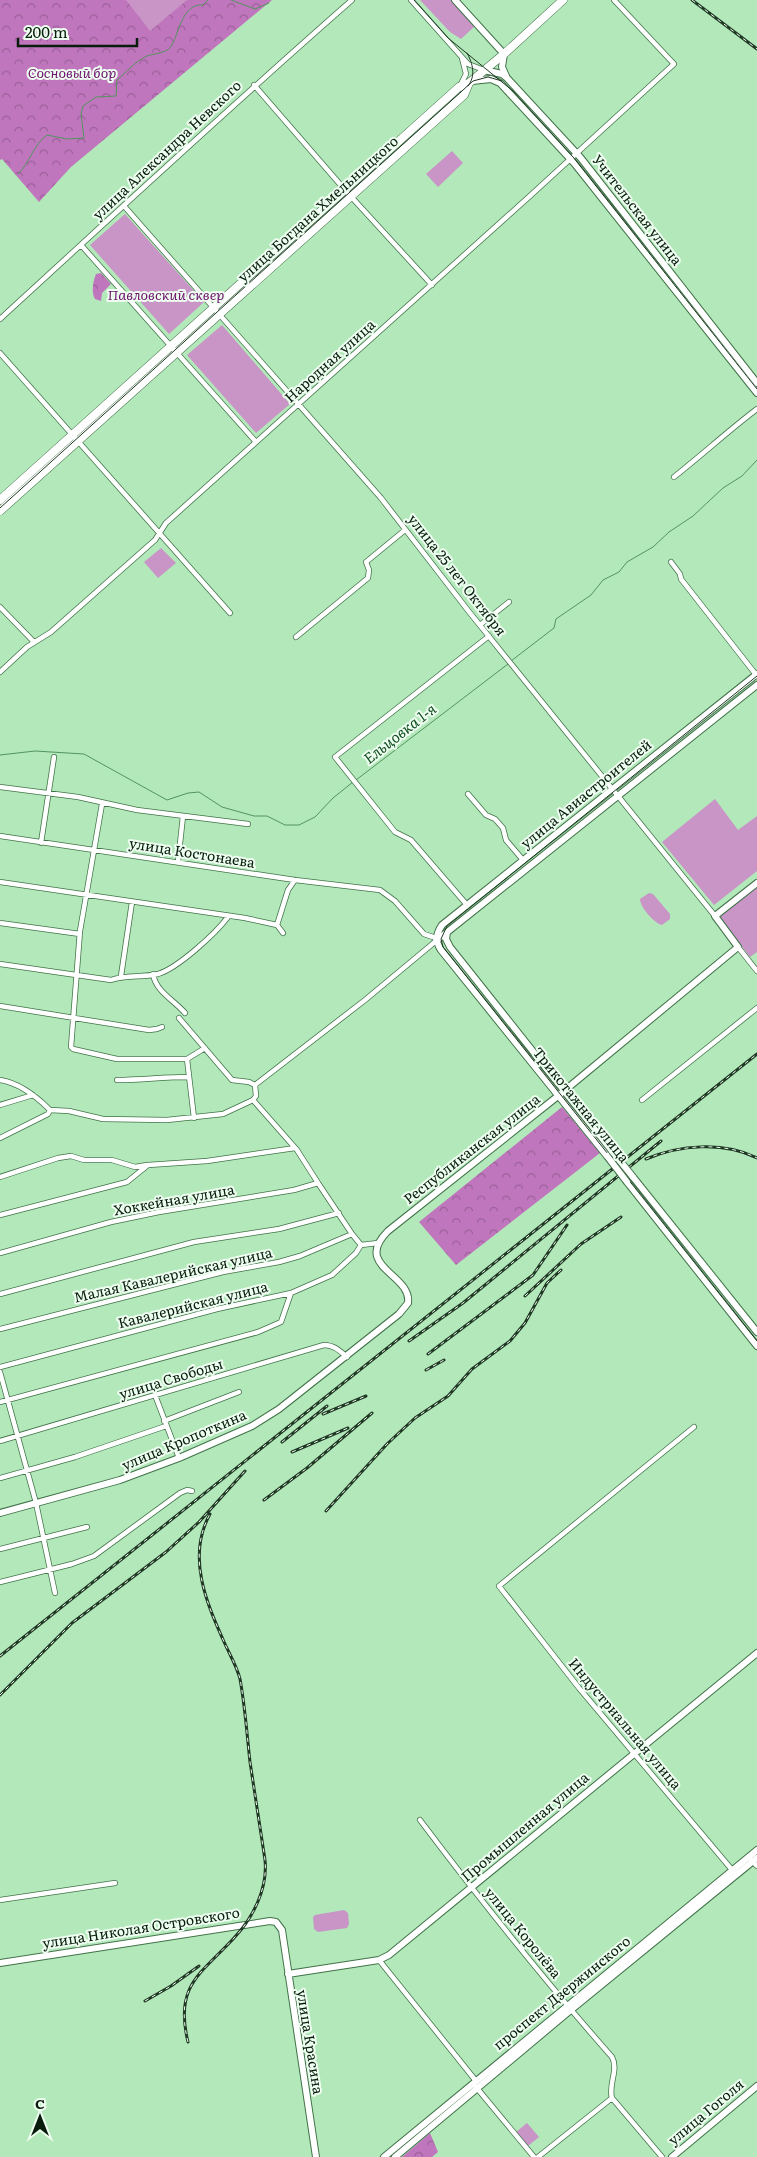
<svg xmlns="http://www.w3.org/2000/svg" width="757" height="2157" viewBox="0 0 757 2157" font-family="Literata,serif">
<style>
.forest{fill:url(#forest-crowns)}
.green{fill:#c994c6}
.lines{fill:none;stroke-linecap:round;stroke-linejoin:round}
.stream{stroke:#53945e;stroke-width:1}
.street-casing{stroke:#417249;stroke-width:6}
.secondary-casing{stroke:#417249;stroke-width:8}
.highway-casing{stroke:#417249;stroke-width:9}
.street{stroke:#fff;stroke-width:4.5}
.secondary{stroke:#fff;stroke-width:6}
.highway{stroke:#fff;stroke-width:8}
.tram{stroke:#1f3823;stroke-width:1}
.rail-casing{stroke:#1f3823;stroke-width:3}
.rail{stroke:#eefef0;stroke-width:1;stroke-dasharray:4;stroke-linecap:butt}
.secondary-bridge-casing{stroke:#417249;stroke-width:8;stroke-linecap:butt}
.secondary-bridge{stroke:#fff;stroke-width:6}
.labels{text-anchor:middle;stroke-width:4;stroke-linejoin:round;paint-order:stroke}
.park-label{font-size:14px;font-style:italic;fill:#6f146f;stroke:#eefef0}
.street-label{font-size:14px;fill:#071c0b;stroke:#eefef0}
.water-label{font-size:15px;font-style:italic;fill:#124f22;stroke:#eefef0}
</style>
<defs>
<pattern id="forest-crowns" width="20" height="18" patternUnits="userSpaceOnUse" patternTransform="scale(1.25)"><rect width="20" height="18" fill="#c076bd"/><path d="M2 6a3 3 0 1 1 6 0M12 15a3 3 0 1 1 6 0" fill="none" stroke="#9a6098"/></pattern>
</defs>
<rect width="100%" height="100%" fill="#b3e8ba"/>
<path class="forest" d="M0 0H272L71 167 39 202 2 159 0 160Z
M101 273 111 284 102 293 101 301 95 299C91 292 93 281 96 274Z
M562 1107 600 1153 456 1265 419 1222Z
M430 2133 438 2152 432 2157H402Z"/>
<path class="green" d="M126 0H187L150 31Z
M420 0H452L475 26 461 39 450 32Z
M452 151 463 163 438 187 426 174Z
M125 214 204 302 169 334 90 245Z
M222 325 290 404 256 433 187 355Z
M161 548 176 563 158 578 144 562Z
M715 799 738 830 757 816V871L714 905 662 842Z
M757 887V952L750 957 719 917Z
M649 893 653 894 670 914V919L662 925C654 923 640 907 640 899Z
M344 1910 348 1913 349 1924 347 1928 318 1932 314 1929 313 1917 315 1915Z
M527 2123 539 2137 528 2146 516 2132Z"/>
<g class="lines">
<path class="stream" d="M231 0 255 9 269 3
M18 174C30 163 33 145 47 135L67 139 84 138 81 114 83 106 96 97 116 96 117 80C127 72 134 62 147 56 155 53 167 54 172 45 179 32 183 3 203 5L208 0
M511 661 554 628 556 619 591 595 603 580 619 572 627 562 653 547 669 532 693 516 723 488 742 476 757 460
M0 755 35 751 84 754 167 800 188 793 199 792 222 807 254 816H267L285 825H299L315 817 333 798 353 782
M356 780 508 664"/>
<g class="street-casing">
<path id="street" d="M411 0 468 64 484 70
M254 85 345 190 432 285
M460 86 466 74 462 58
M124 206 381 498 470 613 715 916
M81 245 256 442
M0 319C117 212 233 104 352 0
M0 353 230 613
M674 477C702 455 728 431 757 409
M671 562 680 574 681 579 757 676
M0 607 34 642
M480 625 509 602
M296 637 368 578 369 570 366 562 405 530
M0 672 27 647 51 632 155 540 166 523 531 195 674 64 614 0
M0 787 78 797 137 810 248 824
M468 794 486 815 495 819 503 828 506 840 523 860
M102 804 80 931 71 1047 73 1049 117 1059H187
M0 836 295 880 380 890 395 901 424 934 436 938
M41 843 54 757
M178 862 183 816
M0 882 245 918 277 925
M467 905 411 840 395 832 335 757 489 636
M0 923 80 934
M277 925 288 890 295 880
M277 925 283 933
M738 947 757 971
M0 964 111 980C126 974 142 978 158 974 178 968 215 934 228 917
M153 974C156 992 174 1000 185 1013
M121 976 132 902
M0 1006 149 1030 157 1029 162 1027
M179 1018 232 1080 249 1082 255 1085 256 1096 253 1100 297 1150 318 1183
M0 1080C20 1083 36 1096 50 1110
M117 1080C141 1080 164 1077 188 1077
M255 1085 365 1000 436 941
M642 1100 757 1008
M0 1105 33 1095
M194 1118 187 1059 205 1048
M0 1138 48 1114 50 1110 69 1111 103 1119 167 1120 223 1114 253 1100
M0 1177 58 1158 71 1156 84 1160H112L135 1167 147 1165
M0 1215 127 1182 148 1165 207 1161 295 1148
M0 1253 111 1222 159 1212 294 1190 318 1183 352 1234
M0 1294 194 1242 279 1229 339 1213
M0 1329 223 1272 279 1262 300 1256 352 1234 361 1245
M0 1367 217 1309 291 1293 332 1275 356 1253 361 1245 378 1243
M0 1372 36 1503 55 1593
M155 1395 179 1458
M0 1402 258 1332 281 1322 291 1293
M164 1421 239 1392
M694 1427 499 1586 579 1688 733 1871
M0 1441 324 1345C334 1345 340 1351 347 1357
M0 1478 75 1457 166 1426
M0 1549 87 1527
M0 1582 72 1564 94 1556 180 1493 187 1490 192 1491
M420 1820C481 1901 545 1981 612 2057 619 2070 608 2084 612 2098L662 2157
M751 1860 757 1866
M0 1900 115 1883
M379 1960 476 2081
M476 2087 534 2157
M538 2157 612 2098"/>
</g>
<g class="secondary-casing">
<path id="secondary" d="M455 0 504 54 502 67 506 76
M484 70 502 74 507 78 580 157 757 383
M472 81 491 79 500 83 574 163 757 393
M447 932 446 939 450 947 612 1151
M436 941 757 685
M607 1156 441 950C435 941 436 934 442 925L757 674
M633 1177 757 1332
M627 1182 757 1346
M0 1513 120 1480 179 1458 252 1426 279 1409 399 1314 408 1303C412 1274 352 1267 388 1231L558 1096 738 947 715 916 757 883
M0 1963 270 1921 276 1922 282 1930 316 2157
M288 1974 379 1960 389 1955 757 1653
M384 2157 757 1850
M395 2157 566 2014 757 1858
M672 2157 757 2086"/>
</g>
<g class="highway-casing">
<path id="highway" d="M0 500 459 87 469 83 504 54 563 0
M0 511 464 95 469 83"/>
</g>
<use href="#street" class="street"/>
<use href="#secondary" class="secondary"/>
<use href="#highway" class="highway"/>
<path class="tram" d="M414 0 448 38 513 91 573 157 757 389
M467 53C473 64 476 76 468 86
M0 508 473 81 488 77 502 81
M757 676 447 926 441 939 443 947 757 1341"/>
<g class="rail-casing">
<path id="rail" d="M692 0 757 49
M646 1159C679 1145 723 1141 757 1158
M525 1296 581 1244 621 1217
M409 1341 463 1303 661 1141
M428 1354 533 1275 567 1225
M426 1370 444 1360
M323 1414 366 1396
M282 1442 327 1406
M292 1452 348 1428
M264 1500 307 1468 372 1413
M326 1511 387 1444 415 1418 448 1396 472 1369 510 1341 525 1323 547 1283 561 1270
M0 1656 757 1054
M0 1695 72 1623 166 1552 199 1522 245 1471
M145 2001 171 1986 199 1966
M188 2042C174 1985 201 1974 234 1938 253 1918 268 1888 265 1860 260 1827 255 1795 250 1762 247 1735 245 1706 240 1679 237 1667 230 1655 225 1644 207 1604 186 1557 210 1514"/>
</g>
<use href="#rail" class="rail"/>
<g class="secondary-bridge-casing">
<path id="secondary-bridge" d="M612 1151 633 1177
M607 1156 627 1182"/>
</g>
<use href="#secondary-bridge" class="secondary-bridge"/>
</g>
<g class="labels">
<g class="park-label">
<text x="72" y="78">Сосновый бор</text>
<text x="166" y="300">Павловский сквер</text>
</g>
<g class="street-label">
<text transform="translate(167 150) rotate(-43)" y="5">улица Александра Невского</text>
<text transform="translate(318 209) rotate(-42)" y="5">улица Богдана Хмельницкого</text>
<text transform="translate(637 210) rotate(52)" y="5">Учительская улица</text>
<text transform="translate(330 361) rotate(-42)" y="5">Народная улица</text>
<text transform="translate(457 575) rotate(52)" y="5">улица 25 лет Октября</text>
<text transform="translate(586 794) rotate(-39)" y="5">улица Авиастроителей</text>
<text transform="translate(192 853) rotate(9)" y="5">улица Костонаева</text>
<text transform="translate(581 1105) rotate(51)" y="5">Трикотажная улица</text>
<text transform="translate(472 1149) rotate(-38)" y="5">Республиканская улица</text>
<text transform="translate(174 1200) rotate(-10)" y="5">Хоккейная улица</text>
<text transform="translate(173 1275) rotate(-13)" y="5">Малая Кавалерийская улица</text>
<text transform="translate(193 1305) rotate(-14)" y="5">Кавалерийская улица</text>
<text transform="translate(171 1379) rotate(-17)" y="5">улица Свободы</text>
<text transform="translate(184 1440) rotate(-23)" y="5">улица Кропоткина</text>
<text transform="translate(625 1724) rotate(50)" y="5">Индустриальная улица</text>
<text transform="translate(525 1827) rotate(-40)" y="5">Промышленная улица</text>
<text transform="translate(141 1928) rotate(-9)" y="5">улица Николая Островского</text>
<text transform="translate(523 1933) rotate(51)" y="5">улица Королёва</text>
<text transform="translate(562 1993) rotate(-39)" y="5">проспект Дзержинского</text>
<text transform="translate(310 2042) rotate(81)" y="5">улица Красина</text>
<text transform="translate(706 2112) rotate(-40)" y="5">улица Гоголя</text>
</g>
<g class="water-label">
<text transform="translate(400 734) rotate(-38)" y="5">Ельцовка 1-я</text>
</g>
</g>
<g transform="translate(40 2117)" stroke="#eefef0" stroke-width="4" paint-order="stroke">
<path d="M0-4L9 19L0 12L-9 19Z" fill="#071c0b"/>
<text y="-8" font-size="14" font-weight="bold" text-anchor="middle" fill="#071c0b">С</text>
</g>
<path d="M18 38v8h119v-8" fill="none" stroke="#071c0b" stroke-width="2.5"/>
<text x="25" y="38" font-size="15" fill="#071c0b" stroke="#eefef0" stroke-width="4" paint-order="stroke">200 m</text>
</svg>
